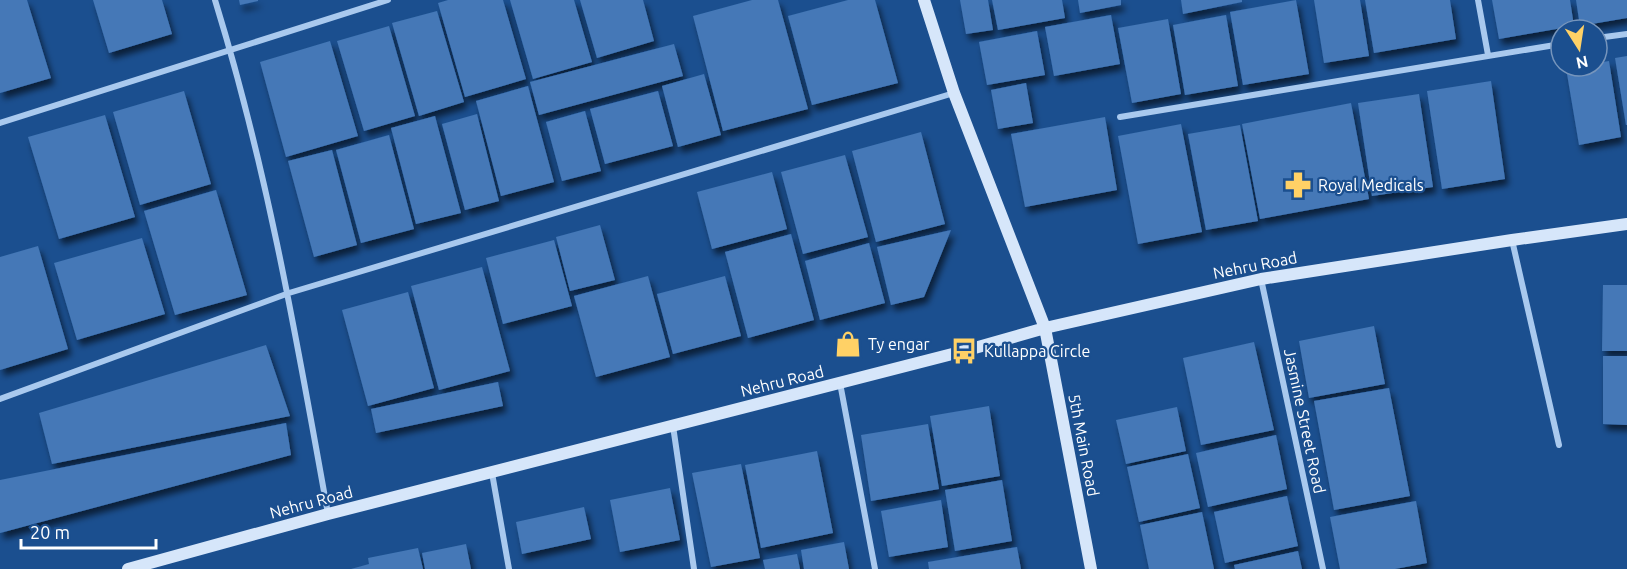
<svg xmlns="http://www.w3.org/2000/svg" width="1627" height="569" viewBox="0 0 1627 569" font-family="Ubuntu,sans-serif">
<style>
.building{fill:#4478b7;filter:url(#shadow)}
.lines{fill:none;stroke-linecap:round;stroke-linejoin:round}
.street{stroke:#a9c9ee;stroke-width:6}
.secondary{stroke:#d6e6fa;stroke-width:12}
.labels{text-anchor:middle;stroke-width:4.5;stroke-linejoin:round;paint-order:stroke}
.poi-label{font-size:16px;fill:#fff;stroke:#1b4f8f;text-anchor:start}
.street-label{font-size:16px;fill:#fff;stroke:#1b4f8f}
</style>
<defs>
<filter id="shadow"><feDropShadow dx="3.5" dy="6" stdDeviation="3" flood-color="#0009"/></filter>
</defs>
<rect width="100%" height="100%" fill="#1b4f8f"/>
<path class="building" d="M0 0H27L51 78 0 93Z
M93 0H162L172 34 109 53Z
M239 0H258V1L240 5Z
M448 0H503L526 79 465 97 438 3Z
M510 0H574L592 62 533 79Z
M580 0H643L654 41 597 58Z
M752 0H778L808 109 723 131 693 16Z
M848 0H875L898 83 812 105 788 16Z
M960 0H988L993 30 966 34Z
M992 0H1062L1065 18 998 30Z
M1078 0H1121V5L1080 13Z
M1181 0H1242V2L1183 14Z
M1296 0 1309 74 1243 85 1230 12Z
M1314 0H1360L1369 56 1324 63Z
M1365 0H1450L1456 39 1374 53Z
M1492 0H1570L1574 26 1499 39Z
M1576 0H1627V18L1580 26Z
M437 11 464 102 419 116 392 23Z
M1111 15 1120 64 1054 76 1045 27Z
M1226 15 1238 86 1185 95 1173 25Z
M1168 19 1181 94 1132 103 1118 28Z
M389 26 415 116 364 131 337 41Z
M1037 31 1045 75 987 85 979 42Z
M330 41 358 136 286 157 260 62Z
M674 44 683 76 539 115 530 82Z
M1627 56V125H1626L1615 58Z
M1609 61 1621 137 1579 145 1566 68 1597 66V63Z
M704 74 721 135 678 147 662 86Z
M1491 81 1505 179 1442 189 1427 91Z
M1026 83 1033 123 998 129 991 90Z
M528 86 554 182 501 196 476 101Z
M184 91 211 184 140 205 113 112Z
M658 91 673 146 605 164 590 109Z
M1419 94 1433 187 1372 196 1358 103Z
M1351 103 1369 199 1260 219 1242 124Z
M585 111 601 171 562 181 546 122Z
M477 114 499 201 465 210 442 124Z
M105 115 135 217 59 239 28 137Z
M435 116 461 213 416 224 391 128Z
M1105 117 1117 190 1025 207 1011 134Z
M1181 124 1202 232 1138 244 1118 136Z
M1240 125 1258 221 1206 230 1188 134Z
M921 132 945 224 876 242 852 151Z
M389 135 414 229 361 243 336 150Z
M332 150 357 245 314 257 288 161Z
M845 155 868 237 803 254 781 172Z
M772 172 787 229 712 249 697 192Z
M216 190 247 295 175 315 144 211Z
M600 225 615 280 570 291 556 237Z
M951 230 924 297 891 305 877 247Z
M791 234 814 320 748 338 725 252Z
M142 238 165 314 77 340 54 263Z
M554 240 572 306 503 324 486 258Z
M869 243 885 303 820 320 805 261Z
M38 246 68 349 0 370V257Z
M482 267 510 371 439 390 411 286Z
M648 276 670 357 596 377 574 296Z
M725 276 741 336 673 354 657 294Z
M1603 285H1627V351H1602Z
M408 292 434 388 368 406 342 310Z
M1374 326 1385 384 1309 398 1299 341Z
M1254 342 1274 430 1201 445 1183 358Z
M266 345 290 416 52 464 39 413Z
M1603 356H1627V425L1603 424Z
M498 382 503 406 376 433 371 409Z
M1389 388 1410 496 1334 510 1314 401Z
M989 406 1000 476 942 486 930 416Z
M1177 407 1186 451 1126 464 1116 420Z
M286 423 291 455 0 533V480Z
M928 424 939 489 871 501 861 435Z
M1276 435 1287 489 1208 507 1196 453Z
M817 451 833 533 761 548 745 465Z
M1188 454 1200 508 1139 522 1127 467Z
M741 464 760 558 711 567 692 473Z
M1002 480 1012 541 955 551 945 490Z
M670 488 680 540 620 552 610 500Z
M1287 496 1298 546 1225 563 1214 512Z
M941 500 948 547 889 557 881 511Z
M1416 501 1427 563 1395 569H1340L1330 517Z
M584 507 591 539 522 554 516 522Z
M1202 512 1214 569H1149L1140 525Z
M844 542 849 569H804L801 550Z
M466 544 471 569H425L422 553Z
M1017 547 1021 569H929L928 562Z
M418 548 423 569H351L369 564 368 558Z
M1298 551 1302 569H1235L1234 565Z
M797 554 800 569H765L763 560Z"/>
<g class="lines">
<path class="street" d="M215 0C267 168 297 341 328 514
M1478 0 1488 55
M1597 38 1627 34
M1120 117 1561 44
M0 123 388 0
M1512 240 1559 445
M1261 279 1323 569
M840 383 875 569
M0 399 289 293 954 93
M673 426 694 569
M492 473 509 569"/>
<path class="secondary" d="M924 0 954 93 1045 328 1091 569
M128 569 328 514 964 351 1045 328 1261 279 1512 240 1627 224"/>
</g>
<defs>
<g id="pharmacy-bare" transform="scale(2.07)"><path d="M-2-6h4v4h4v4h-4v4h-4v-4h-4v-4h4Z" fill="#ffd166" stroke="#1b4f8f" stroke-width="2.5" paint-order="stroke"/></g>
<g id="shop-bare" transform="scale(2.07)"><path d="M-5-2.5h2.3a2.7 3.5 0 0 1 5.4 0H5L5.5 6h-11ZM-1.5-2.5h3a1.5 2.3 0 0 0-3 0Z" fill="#ffd166" stroke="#1b4f8f" stroke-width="2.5" paint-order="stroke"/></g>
<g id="bus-bare" transform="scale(2.07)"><path d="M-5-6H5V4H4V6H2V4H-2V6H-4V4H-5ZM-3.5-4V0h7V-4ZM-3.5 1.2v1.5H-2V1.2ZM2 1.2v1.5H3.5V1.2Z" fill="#ffd166" stroke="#1b4f8f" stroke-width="2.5" paint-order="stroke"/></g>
</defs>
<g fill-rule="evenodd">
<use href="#pharmacy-bare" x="1298" y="185"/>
<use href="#shop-bare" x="848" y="344"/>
<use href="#bus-bare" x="964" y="351"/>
</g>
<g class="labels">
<g class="poi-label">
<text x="1318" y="191">Royal Medicals</text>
<text x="868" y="350">Ty engar</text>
<text x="984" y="357">Kullappa Circle</text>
</g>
<g class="street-label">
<text transform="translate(1255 265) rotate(-11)" y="6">Nehru Road</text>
<text transform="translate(782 381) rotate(-14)" y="6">Nehru Road</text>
<text transform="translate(1305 421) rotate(78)" y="6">Jasmine Street Road</text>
<text transform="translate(1084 445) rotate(79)" y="6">5th Main Road</text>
<text transform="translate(311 502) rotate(-15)" y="6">Nehru Road</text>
</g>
</g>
<g transform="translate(1579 48) rotate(168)"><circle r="28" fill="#1b4f8f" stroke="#7695bc" stroke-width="1.5"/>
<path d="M0-4.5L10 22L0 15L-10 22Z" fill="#ffd166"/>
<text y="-9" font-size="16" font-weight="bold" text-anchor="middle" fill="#ffffff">N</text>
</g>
<path d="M21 539v9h135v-9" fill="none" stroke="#ffffff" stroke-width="3"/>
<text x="30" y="539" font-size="18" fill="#ffffff" stroke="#1b4f8f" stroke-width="4.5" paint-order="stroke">20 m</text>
</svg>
